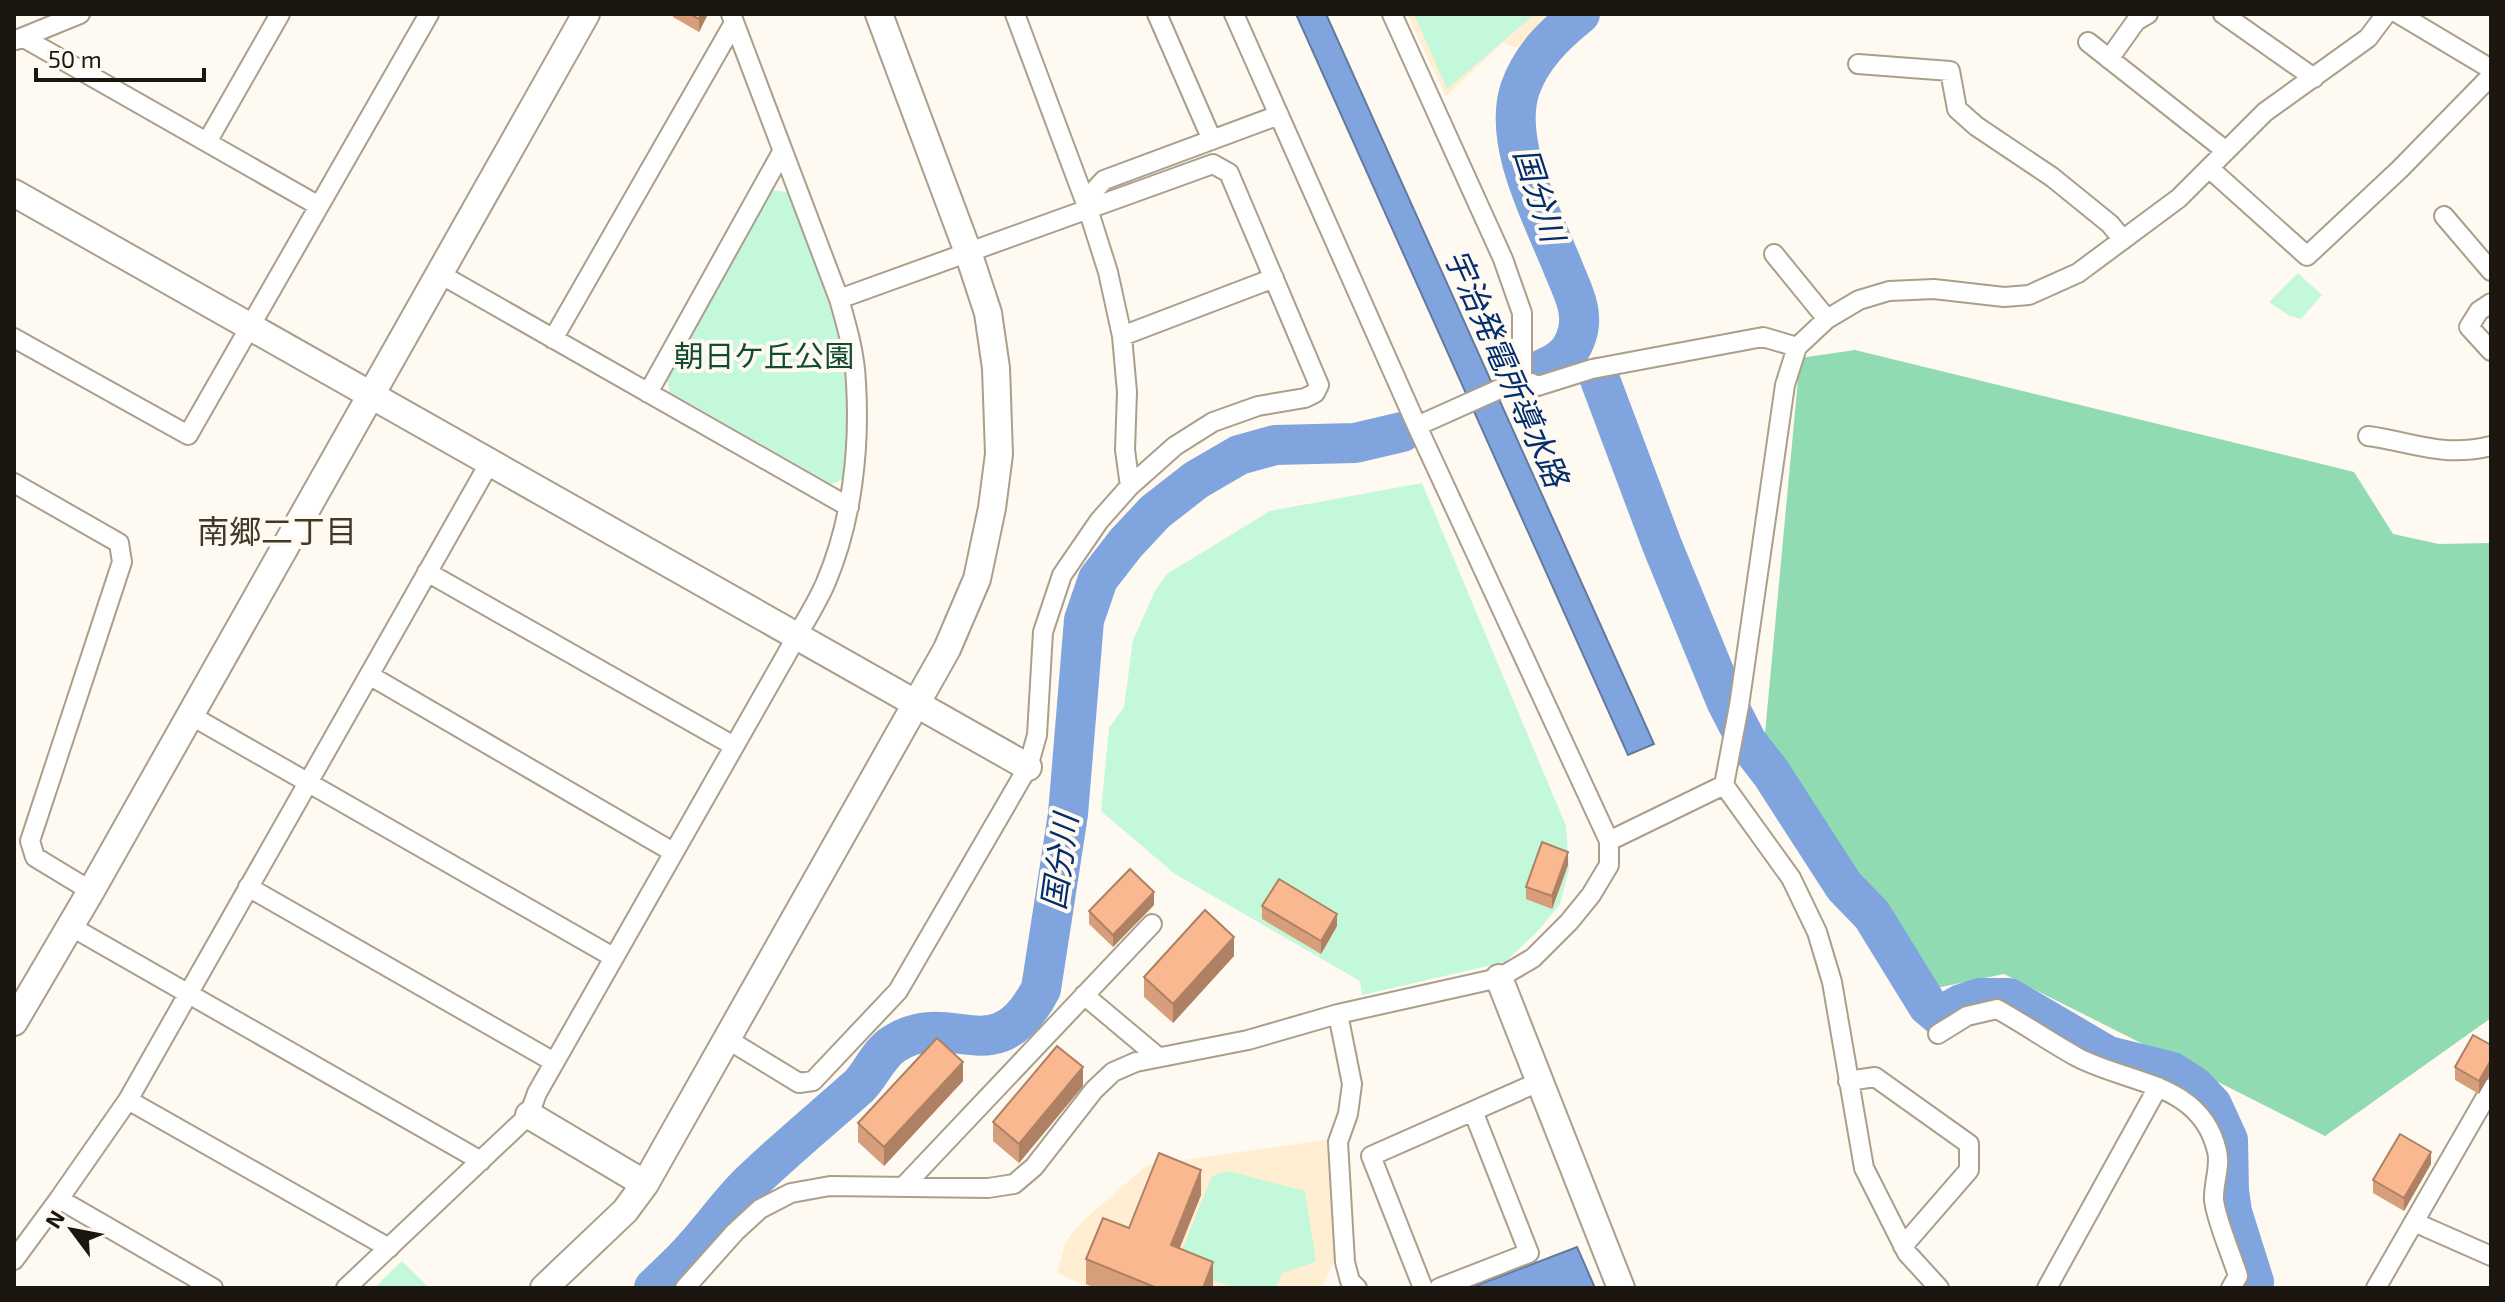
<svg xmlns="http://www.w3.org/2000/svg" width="2505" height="1302" viewBox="0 0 2505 1302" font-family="'Exo 2','Noto Sans JP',sans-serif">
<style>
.built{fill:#ffeed2}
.green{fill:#c4f8da}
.forest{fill:#91dbb3}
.water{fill:#80a4dd;stroke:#627aa0;stroke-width:2}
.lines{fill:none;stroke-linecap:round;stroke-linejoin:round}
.river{stroke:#80a4dd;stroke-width:40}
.street-casing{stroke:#aa9f8b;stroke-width:22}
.secondary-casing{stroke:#aa9f8b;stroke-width:30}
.street{stroke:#fff;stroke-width:18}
.secondary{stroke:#fff;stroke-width:26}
.wall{fill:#d69e7b}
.shaded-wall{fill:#ae8164}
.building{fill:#f9b88f;stroke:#ae8164;stroke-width:2}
.labels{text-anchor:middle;stroke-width:8;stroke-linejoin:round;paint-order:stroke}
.park-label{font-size:30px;fill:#114b31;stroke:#fef9f1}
.water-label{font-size:32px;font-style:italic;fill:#022d6f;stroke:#fef9f1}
.neighbourhood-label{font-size:32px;fill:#423827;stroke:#fef9f1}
</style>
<rect width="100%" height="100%" fill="#fef9f1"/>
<path class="built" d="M1407 14H1555L1517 48 1502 43 1446 96Z
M1333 1139 1335 1260 1321 1288H1090L1057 1273 1066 1241 1082 1222 1147 1165Z"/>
<path class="green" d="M1414 14H1535L1447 89Z
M770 190 788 192C816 266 848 342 851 422 852 441 849 460 847 478L831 484 670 392 666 377Z
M2298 273 2322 295 2301 319 2290 316 2269 302Z
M1422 483 1566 826 1569 869 1560 904 1537 932 1505 962 1362 995 1360 981 1175 874 1101 811 1109 728 1124 707 1133 640 1155 591 1167 574 1270 511Z
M1228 1171 1305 1191 1316 1262 1282 1273 1276 1288H1236L1175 1268 1212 1176Z
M402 1261 429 1288H374Z"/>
<path class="forest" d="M1855 350 2354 472 2393 534 2439 544 2491 543V1018L2325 1136 2004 974 1917 992 1763 755 1800 358Z"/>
<path class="water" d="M1296 14H1326L1654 744 1628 755Z
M1577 1247 1595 1288H1470Z"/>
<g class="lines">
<path class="river" d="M1534 373C1552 365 1568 359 1575 340 1586 315 1573 292 1564 270 1544 219 1502 144 1520 89 1531 57 1554 35 1580 14
M1599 377 1662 545 1726 701 1747 742 1771 773 1844 886 1872 915 1928 1006 1940 1016 1961 1004 1980 998H2009L2108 1056 2172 1072 2194 1086 2212 1105 2228 1140 2229 1191 2232 1212 2254 1282
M654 1288C667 1275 681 1263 693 1249 712 1228 729 1204 749 1184 784 1150 822 1119 859 1086 871 1074 879 1053 894 1044 952 1006 995 1077 1041 989L1068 814 1084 620 1098 579 1126 543 1155 512 1196 480 1239 455 1275 445 1355 443 1402 432"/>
<g class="street-casing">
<path id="street" d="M1015 14 1088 209 1108 272 1122 336 1127 392 1125 450 1130 486
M1157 14 1212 140
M1392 14 1503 259 1522 313V379
M2223 14 2314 78
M2399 14 2491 69
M24 38 319 206
M16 40 80 14
M2088 42 2226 151
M2109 59 2136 21 2148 14
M1858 64 1950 71 1957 109 1976 126 2052 177 2110 224 2123 240
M207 142 280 14
M2209 168 2307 256 2400 169 2491 76
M1088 209 1093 192 1104 180 1279 115
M2444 216 2491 271
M1774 254 1827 319
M440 274 849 507
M2491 303 2479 311 2469 327 2491 351
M1122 336 1274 278
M14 338 188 435 429 14
M553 339 734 23
M648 393 782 152
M1417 426 1522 379 1538 386 1592 369 1763 337 1797 347 1827 319 1859 300 1889 291 1934 289 2004 297 2029 295 2078 273 2179 198 2265 112 2368 38 2386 14
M2368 436C2413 442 2443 458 2491 446
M14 483 119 543 122 562 30 841 35 857 91 891
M427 572 734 746
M369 675 673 852
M190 715 613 957
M1724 785 1739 706 1785 385 1797 347
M1609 841 1724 785 1791 878 1817 932 1832 982 1864 1168 1907 1253 1939 1288
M248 887 554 1062
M70 926 481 1161
M1084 995 1158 1057
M1338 1014 1352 1084 1348 1114 1338 1142 1345 1262 1350 1281 1357 1288
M1938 1034 1967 1016 1997 1009C2024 1024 2050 1042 2077 1057 2128 1084 2201 1082 2217 1151 2221 1166 2213 1184 2214 1200 2216 1220 2232 1256 2238 1276L2231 1288
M727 1039 799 1083 813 1081 898 991 1028 767 1037 735 1043 632 1062 575 1099 521 1130 486 1175 446 1213 422 1258 406 1305 398 1315 393 1319 385 1229 173 1213 164 839 299
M1848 1081 1875 1077 1969 1144V1170L1903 1246
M128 1100 389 1248
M904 1186 1152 924
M59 1199 213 1288
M2414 1222 2491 1256
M14 1260 59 1199 128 1100 490 462
M346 1288 529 1115 537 1093 797 636C807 618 818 601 826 582 852 521 860 449 856 383 855 354 847 327 839 299L731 14
M685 1288 735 1232 760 1209 791 1193 830 1186 988 1188 1014 1184 1034 1167 1094 1090 1113 1072 1136 1062 1248 1040 1338 1014 1499 978 1533 958 1569 922 1591 895 1609 865V841L1417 426 1234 14
M1423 1288 1371 1156 1541 1081
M1439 1288 1529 1253 1473 1111
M2047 1288 2158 1087
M2376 1288 2491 1088"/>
</g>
<g class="secondary-casing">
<path id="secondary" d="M14 193 1028 767
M1499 978 1621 1288
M14 1022 91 891 586 14
M529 1115 645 1184
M544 1288 625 1211 645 1184 947 649 977 579 992 508 999 454 996 368 988 313 968 252 879 14"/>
</g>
<use href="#street" class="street"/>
<use href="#secondary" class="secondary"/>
</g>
<path class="wall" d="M673 14H708L699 32 673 17Z
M1568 865 1552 909 1526 899V887Z
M1154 905 1113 947 1089 924V911Z
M1262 906 1337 926 1321 954 1262 919Z
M1234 956 1173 1023 1144 997V977Z
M2491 1045 2479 1094 2455 1080V1067Z
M963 1081 884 1166 858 1142V1123Z
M1083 1086 1019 1163 993 1141V1122Z
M2431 1164 2404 1211 2373 1193V1180Z
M1201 1195 1179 1248 1213 1262V1288H1095L1086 1284V1259Z"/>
<path class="shaded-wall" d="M701 14H708L699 32V19Z
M1568 852V865L1552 909V896Z
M1154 892V905L1113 947V935Z
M1337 914V926L1321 954V941Z
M1234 937V956L1173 1023V1004Z
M2491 1060V1073L2479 1094V1081Z
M963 1062V1081L884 1166V1147Z
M1083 1067V1086L1019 1163V1144Z
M2431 1152V1164L2404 1211V1198Z
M1201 1170V1195L1171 1270V1245Z
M1213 1262V1288H1203Z"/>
<path class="building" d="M690 14H701L699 19Z
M1542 842 1568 852 1552 896 1526 887Z
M1130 869 1154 892 1113 935 1089 911Z
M1279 879 1337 914 1321 941 1262 906Z
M1205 910 1234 937 1173 1004 1144 977Z
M2473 1035 2491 1045V1060L2479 1081 2455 1067Z
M937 1038 963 1062 884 1147 858 1123Z
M1057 1046 1083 1067 1019 1144 993 1122Z
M2400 1134 2431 1152 2404 1198 2373 1180Z
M1159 1153 1201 1170 1171 1245 1213 1262 1203 1288H1157L1086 1259 1103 1218 1129 1228Z"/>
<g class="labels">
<g class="park-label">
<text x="764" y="367">朝日ケ丘公園</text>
</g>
<g class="water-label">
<text transform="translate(1539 195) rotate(72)" y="11">国分川</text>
<text transform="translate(1506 368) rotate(66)" y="11">宇治発電所導水路</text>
<text transform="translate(1060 862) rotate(-82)" y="11">国分川</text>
</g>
<g class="neighbourhood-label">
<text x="277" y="543">南郷二丁目</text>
</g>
</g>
<rect width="2505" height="1302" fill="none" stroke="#1b1710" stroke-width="32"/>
<g transform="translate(72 1230) rotate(302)" stroke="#fef9f1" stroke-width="6" paint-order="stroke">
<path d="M0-6L14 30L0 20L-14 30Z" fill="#1b1710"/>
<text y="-12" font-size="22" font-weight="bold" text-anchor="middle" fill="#1b1710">N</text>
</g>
<path d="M36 68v12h168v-12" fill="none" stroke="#1b1710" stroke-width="4"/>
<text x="48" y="68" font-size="24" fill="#1b1710" stroke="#fef9f1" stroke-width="6" paint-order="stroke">50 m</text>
</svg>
